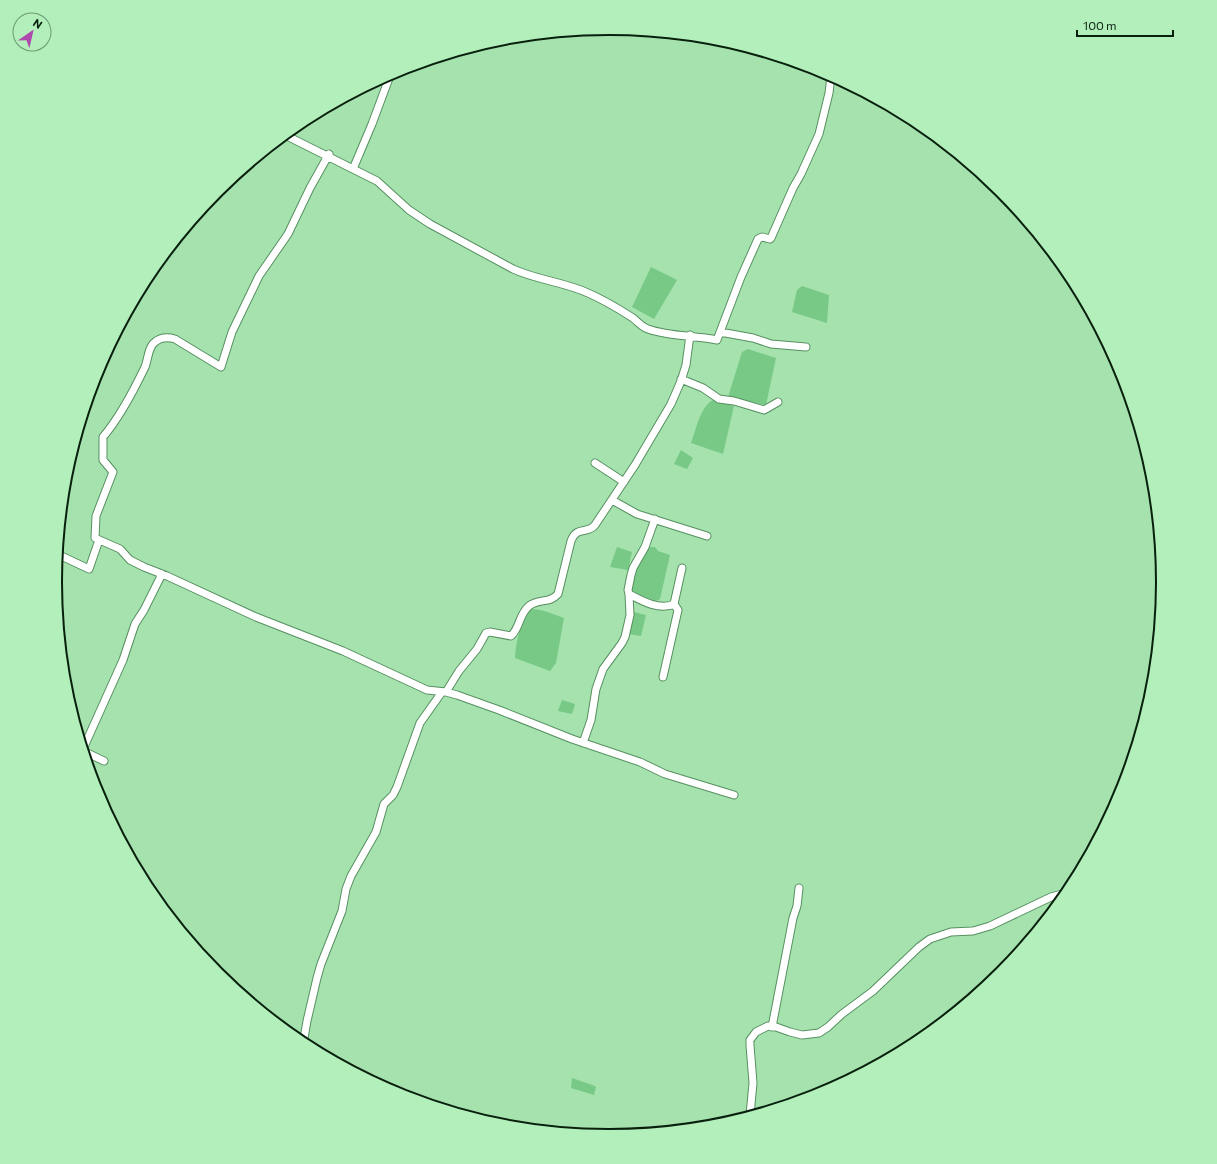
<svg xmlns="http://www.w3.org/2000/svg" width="1217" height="1164" viewBox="0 0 1217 1164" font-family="Commissioner,sans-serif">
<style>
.water{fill:#78c986}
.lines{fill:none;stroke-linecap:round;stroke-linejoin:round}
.street-casing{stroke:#569060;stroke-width:9}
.street{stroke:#fff;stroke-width:7}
.rim{fill:none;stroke:#08200d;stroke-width:2}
</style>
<rect width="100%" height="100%" fill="#a5e2ae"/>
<path class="water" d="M651 267 677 280 654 319 632 307Z
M802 286 829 295 827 323 792 312 797 290Z
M748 349 776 358 766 405 728 397 742 352Z
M713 400 734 406 723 454 691 443C696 430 700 407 713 400Z
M681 450 693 458 687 469 674 464Z
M617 547 632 552 628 570 610 567Z
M646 547H655L658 551 670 555 660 599C651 605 639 596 630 592L634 569Z
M530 609C542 609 553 614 564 618L556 663 550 671 515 658C516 641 520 623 530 609Z
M634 612 646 615 641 636 627 634Z
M562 700 575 704 572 714 558 711Z
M572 1078 595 1086 596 1087 594 1095 571 1088Z"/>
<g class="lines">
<g class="street-casing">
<path id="street" d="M285 135 377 181 409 210 430 224 513 269C537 280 564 282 588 293 604 300 619 309 633 318 638 322 642 327 648 329 670 337 695 335 717 340L741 277 758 239 762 237 770 239 771 238 793 188 801 174 819 134 829 93 831 76
M329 154 310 188 288 234 259 276 232 332 221 367 175 339C168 337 161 337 155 342 148 347 148 360 145 367 133 392 120 417 103 437V460L113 472 96 516 95 538 120 549 130 560 144 567 167 576 256 617 343 651 427 690 446 692 457 695 499 710 572 739 640 762 665 774 734 795
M353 169 372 124 391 73
M720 332 753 338 771 344 806 347
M681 379 703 388 719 399 734 401 764 410 778 402
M595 463 624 482
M612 500 637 514 707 536
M57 554 89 569 99 540
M629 594C642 601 660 611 674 604
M663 677 678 610 674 604 682 568
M446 692 459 671 477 649 486 633 490 632 511 636C520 628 519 614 529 606 539 598 549 604 558 594L571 541C577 525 587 535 595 525L635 465 671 404 681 381 686 365 690 335
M583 743 591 720 596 689 603 669 622 643 625 637 630 615 629 594 628 590 631 575 633 568 645 547 655 519
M83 749 123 660 135 624 144 610 162 574
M83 751 104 761
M772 1027 793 918 797 906 799 888
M303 1044 307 1021 317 978 321 964 342 911 346 889 351 876 376 832 384 804 393 795 397 787 420 723 442 692
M750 1115 753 1083 750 1045V1040L756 1032 768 1026 776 1027 790 1032 802 1035 819 1033 828 1027 842 1014 873 991 919 947 930 939 951 932 973 931 990 926 1051 897 1066 893"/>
</g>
<use href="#street" class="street"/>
</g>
<path d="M0 0H1217V1164H0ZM62 582a547 547 0 1 1 1094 0a547 547 0 1 1-1094 0Z" fill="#b2efba" fill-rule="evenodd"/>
<path class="rim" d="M62 582a547 547 0 1 1 1094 0a547 547 0 1 1-1094 0Z"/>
<g transform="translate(32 32) rotate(34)"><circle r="19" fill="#b2efba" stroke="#6e9c75"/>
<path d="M0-3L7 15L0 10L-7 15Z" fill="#b049ad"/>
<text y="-6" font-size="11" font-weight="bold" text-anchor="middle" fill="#08200d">N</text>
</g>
<path d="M1077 30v6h96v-6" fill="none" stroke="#08200d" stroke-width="2"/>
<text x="1083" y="30" font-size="12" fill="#08200d" stroke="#b2efba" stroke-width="3" paint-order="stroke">100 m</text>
</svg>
